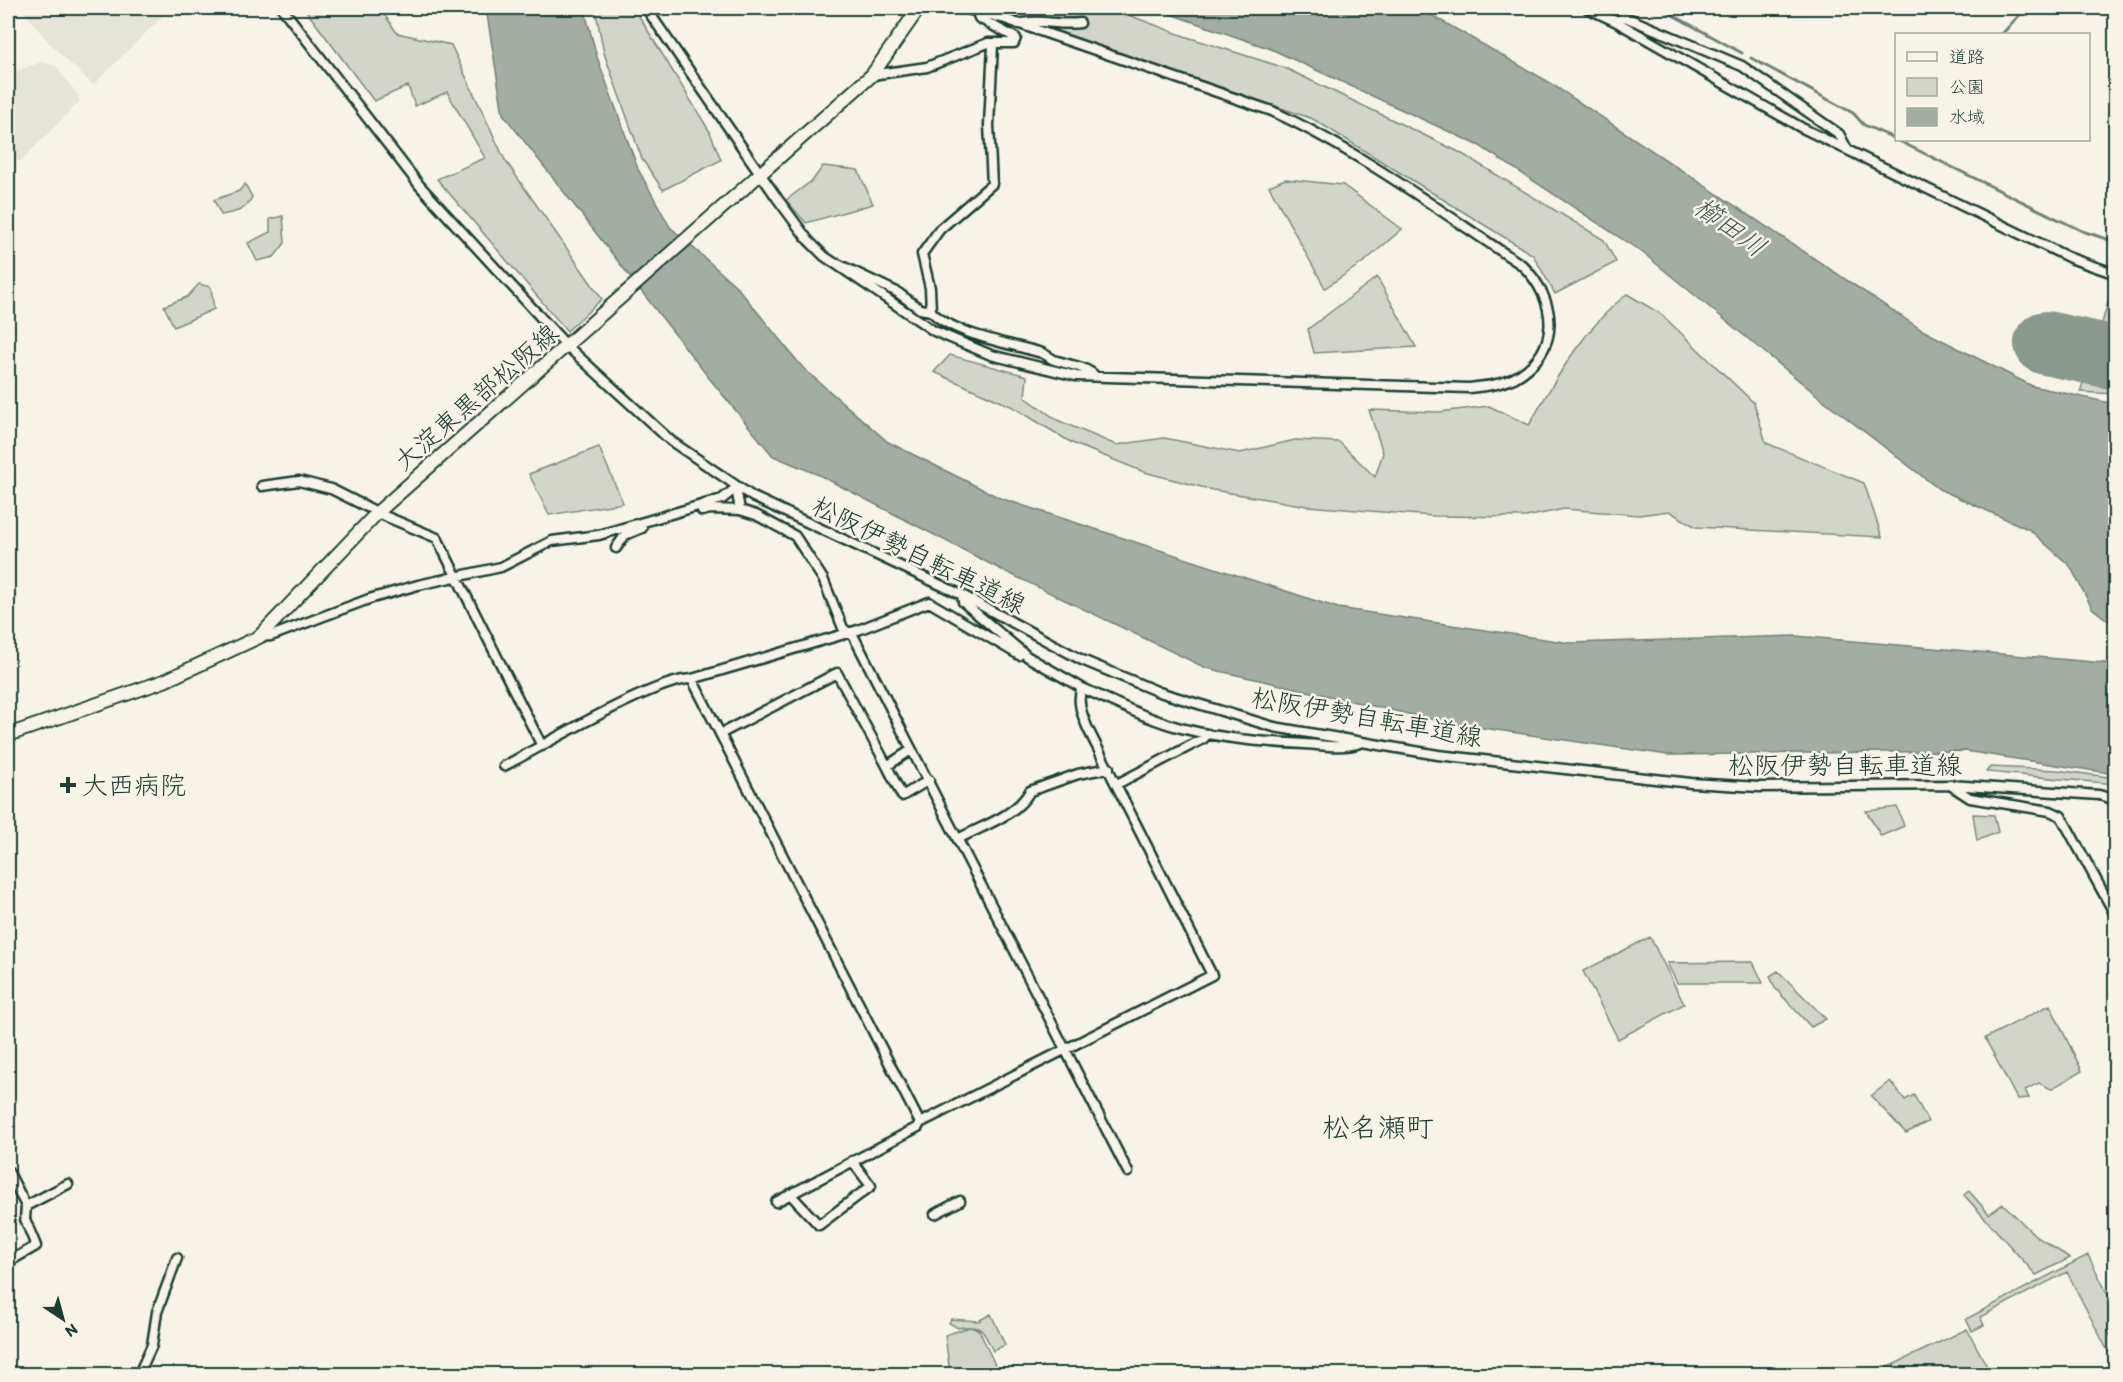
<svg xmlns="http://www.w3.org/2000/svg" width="2123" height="1382" viewBox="0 0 2123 1382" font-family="Itim,'Klee One',sans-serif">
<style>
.built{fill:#e5e4d9}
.green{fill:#d3d5ca;stroke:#79897f;stroke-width:1.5}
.water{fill:#a4ada3;stroke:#6f8077;stroke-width:1.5}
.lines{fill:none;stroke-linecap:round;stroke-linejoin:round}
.stream{stroke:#6f8077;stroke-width:3}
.runway{stroke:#8b988e;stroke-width:64}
.street-casing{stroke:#1f3d34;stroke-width:13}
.secondary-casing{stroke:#1f3d34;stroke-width:16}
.street{stroke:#f7f3e8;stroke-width:8}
.secondary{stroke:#f7f3e8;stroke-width:12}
.poi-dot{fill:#1f3d34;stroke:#f7f3e8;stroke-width:2}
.labels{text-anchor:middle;stroke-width:5;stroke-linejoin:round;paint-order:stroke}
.street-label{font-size:26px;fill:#1f3d34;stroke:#f7f3e8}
.poi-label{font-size:26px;fill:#1f3d34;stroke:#f7f3e8;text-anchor:start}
.water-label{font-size:27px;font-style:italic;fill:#405950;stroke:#f7f3e8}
.quarter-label{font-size:28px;fill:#1f3d34;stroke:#f7f3e8}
</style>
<rect width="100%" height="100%" fill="#f7f3e8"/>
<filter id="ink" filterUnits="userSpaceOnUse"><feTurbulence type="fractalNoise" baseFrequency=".0167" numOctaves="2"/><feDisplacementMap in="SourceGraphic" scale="12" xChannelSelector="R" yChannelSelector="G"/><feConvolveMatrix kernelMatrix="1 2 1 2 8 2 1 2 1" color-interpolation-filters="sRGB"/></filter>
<g filter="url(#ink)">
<path class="built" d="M8 8 14 21 16 32 14 41 8 50Z
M21 8H171L93 85 49 43Z
M42 62 56 66 78 95 79 102 21 161H14L8 153V97L11 73Z"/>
<path class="green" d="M304 8H380L397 33 451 45 505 160 602 299 567 331 437 179 485 158 447 92 415 106 408 86 374 101Z
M595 8H634L710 132 721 160 663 190 642 159 604 53Z
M990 8H1110L1184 36 1285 68 1459 152 1604 240 1616 262 1555 294 1533 255 1313 119Z
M823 166 858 170 873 204 806 223 786 200 813 180Z
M1285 179 1343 185 1402 229 1365 261 1325 288 1269 186Z
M245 184 252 197C245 212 235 212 221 215L214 200 239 191Z
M283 216 285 243 274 257 257 261 248 243 270 232V219Z
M1377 277 1416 347 1314 353 1308 329Z
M199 284 211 287 214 309 174 327 164 306 187 297Z
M2111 292 2115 293V351L2095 347Z
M1627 294 1661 314 1754 403 1766 443 1864 483 1882 537 1696 527 1669 511 1639 515 1564 509 1526 517 1433 516 1307 506 1213 490 1144 472 1072 443 1013 407 934 372 950 355 1027 376 1025 397 1057 420 1116 445 1164 438 1240 453 1295 440 1339 442 1375 477 1383 453 1369 410 1440 412 1489 406 1529 425C1557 377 1583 329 1627 294Z
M2090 361 2115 366V394L2080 392Z
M599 447 623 503 549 515 529 474Z
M1990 767 2056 770 2115 778V784L1986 772Z
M1897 807 1904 826 1881 836 1866 811Z
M1973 814 1994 815 1998 832 1977 841Z
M1650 937 1684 1004 1618 1039 1583 971Z
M1753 962 1763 983H1677L1667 963Z
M1778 971 1826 1019 1811 1027 1775 988 1770 976Z
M2050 1005 2082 1071 2051 1089 2039 1083 2025 1090 2029 1098 2017 1099 1985 1038Z
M1890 1081 1905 1100 1914 1095 1928 1122 1906 1133 1871 1096Z
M1969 1191 1989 1214 2003 1204 2037 1237 2070 1258 2036 1275 1964 1195Z
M2088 1255 2115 1309V1327L2108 1331 2115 1346V1365L2067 1272 1980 1317 1984 1325 1972 1331 1966 1319Z
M991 1314 1005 1345 993 1351C983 1331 983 1323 958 1328L949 1323 951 1319 978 1321Z
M970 1327 979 1330 996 1367 989 1374H950L945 1335Z
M1967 1329 1991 1374H1874Z"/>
<path class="water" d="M486 8H584L597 57 638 169 670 227 737 287 803 368 888 442 1000 498 1338 608 1571 643 1796 636 2115 664V774L1965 751 1668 755 1448 723 1206 668 998 568 819 475 773 456 709 378 503 114Z
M1153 8H1419L1547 81 1922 330 2032 386 2115 404V626L2092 608 2070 566 2030 530 1939 489 1818 396 1642 252 1480 146 1271 49Z"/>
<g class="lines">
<path class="stream" d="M1660 8 1742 53
M2002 34 2026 8
M1751 58 1853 113 1864 125 1896 139
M1897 140 2082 231 2116 242"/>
<path class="runway" d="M2046 343 2116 358"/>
<g class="street-casing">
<path id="street" d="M282 8 420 186 567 346 671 441 753 497 962 595 1082 660 1159 692 1274 727 1438 755 1691 783 1759 787 1950 785 2099 795 2116 800
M646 8 777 198 808 240 824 256 934 331 991 355 1076 376 1469 388C1485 386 1500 385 1514 378 1563 351 1557 299 1522 265 1440 211 1361 152 1272 111L1005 19 963 8
M1587 8 1615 21 1802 128 2070 258 2116 274
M1615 21 1625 17 1742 66 1839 134 1847 149
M1018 24C1038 18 1059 26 1080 23
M872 75 927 67 988 43H1014L1016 38 979 18 977 12
M838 264 897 292 920 309 931 311 930 288 922 254 940 229 992 184 989 125 993 45
M931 311C951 334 1012 344 1042 353 1047 355 1050 358 1054 360 1069 365 1086 366 1096 377
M262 486 299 481 331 489 387 517 437 538 542 746
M736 488 740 510 756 515 795 536 823 579 843 628 854 637 1128 1172
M702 511 710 509 740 510
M616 548 625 535 642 528
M259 637 271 636 369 599 418 585 501 567 552 541 599 535 722 499 736 488
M692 679 920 1123
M1082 688C1114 702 1147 719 1181 728 1222 739 1263 742 1305 744 1322 745 1343 749 1360 743
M720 734 837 673 887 766
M911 750 887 766 902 796 929 780
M504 766C543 746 654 679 692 679L858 630 929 602 1019 655
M1117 784 1203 739 1208 734
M1950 785 1970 798 2050 811 2061 816 2116 916
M958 839C982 826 1016 816 1030 791L1078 774 1109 768
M8 1171 26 1206 25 1219 36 1246 8 1262
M790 1194 819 1225 871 1186 852 1161
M776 1202 918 1127 920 1123 1212 975 1088 729C1083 717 1076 701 1082 688L1028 657 963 602 962 595
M26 1206 68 1184
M935 1214 960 1201
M139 1374 152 1345 157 1312 177 1258"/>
</g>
<g class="secondary-casing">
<path id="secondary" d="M8 735 164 681 259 637 378 512 872 75 919 8"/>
</g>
<use href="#street" class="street"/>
<use href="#secondary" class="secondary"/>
</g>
</g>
<path class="poi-dot" d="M65 776h6v6h6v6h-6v6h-6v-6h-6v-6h6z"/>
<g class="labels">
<g class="street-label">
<text transform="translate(476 397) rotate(-41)" y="9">大淀東黒部松阪線</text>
<text transform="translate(919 555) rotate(26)" y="9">松阪伊勢自転車道線</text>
<text transform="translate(1367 717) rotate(10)" y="9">松阪伊勢自転車道線</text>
<text x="1845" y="774">松阪伊勢自転車道線</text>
</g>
<g class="poi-label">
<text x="82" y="794">大西病院</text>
</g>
<g class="water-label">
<text transform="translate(1730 227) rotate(36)" y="9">櫛田川</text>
</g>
<g class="quarter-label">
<text x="1378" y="1137">松名瀬町</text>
</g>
</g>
<rect width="2123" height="1382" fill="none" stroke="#f7f3e8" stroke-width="30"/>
<rect x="15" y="15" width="2093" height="1352" fill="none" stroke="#1f3d34" stroke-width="2" filter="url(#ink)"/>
<rect x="1895" y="33" width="195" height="108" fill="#f7f3e8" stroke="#a1aaa0" stroke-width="1.5"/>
<rect x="1907" y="52" width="30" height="9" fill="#f7f3e8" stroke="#a1aaa0" stroke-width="1.5"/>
<text x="1949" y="63" font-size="18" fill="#1f3d34">道路</text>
<rect x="1907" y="78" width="30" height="18" fill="#d3d5ca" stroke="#a1aaa0" stroke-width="1.5"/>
<text x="1949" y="93" font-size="18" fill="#1f3d34">公園</text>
<rect x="1907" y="108" width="30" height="18" fill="#a4ada3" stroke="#a1aaa0" stroke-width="1.5"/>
<text x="1949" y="123" font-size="18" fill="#1f3d34">水域</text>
<g transform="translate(63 1319) rotate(144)" stroke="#f7f3e8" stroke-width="4.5" paint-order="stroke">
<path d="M0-4.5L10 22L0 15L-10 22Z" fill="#1f3d34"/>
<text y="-9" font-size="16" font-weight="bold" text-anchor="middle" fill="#1f3d34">N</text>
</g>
</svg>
